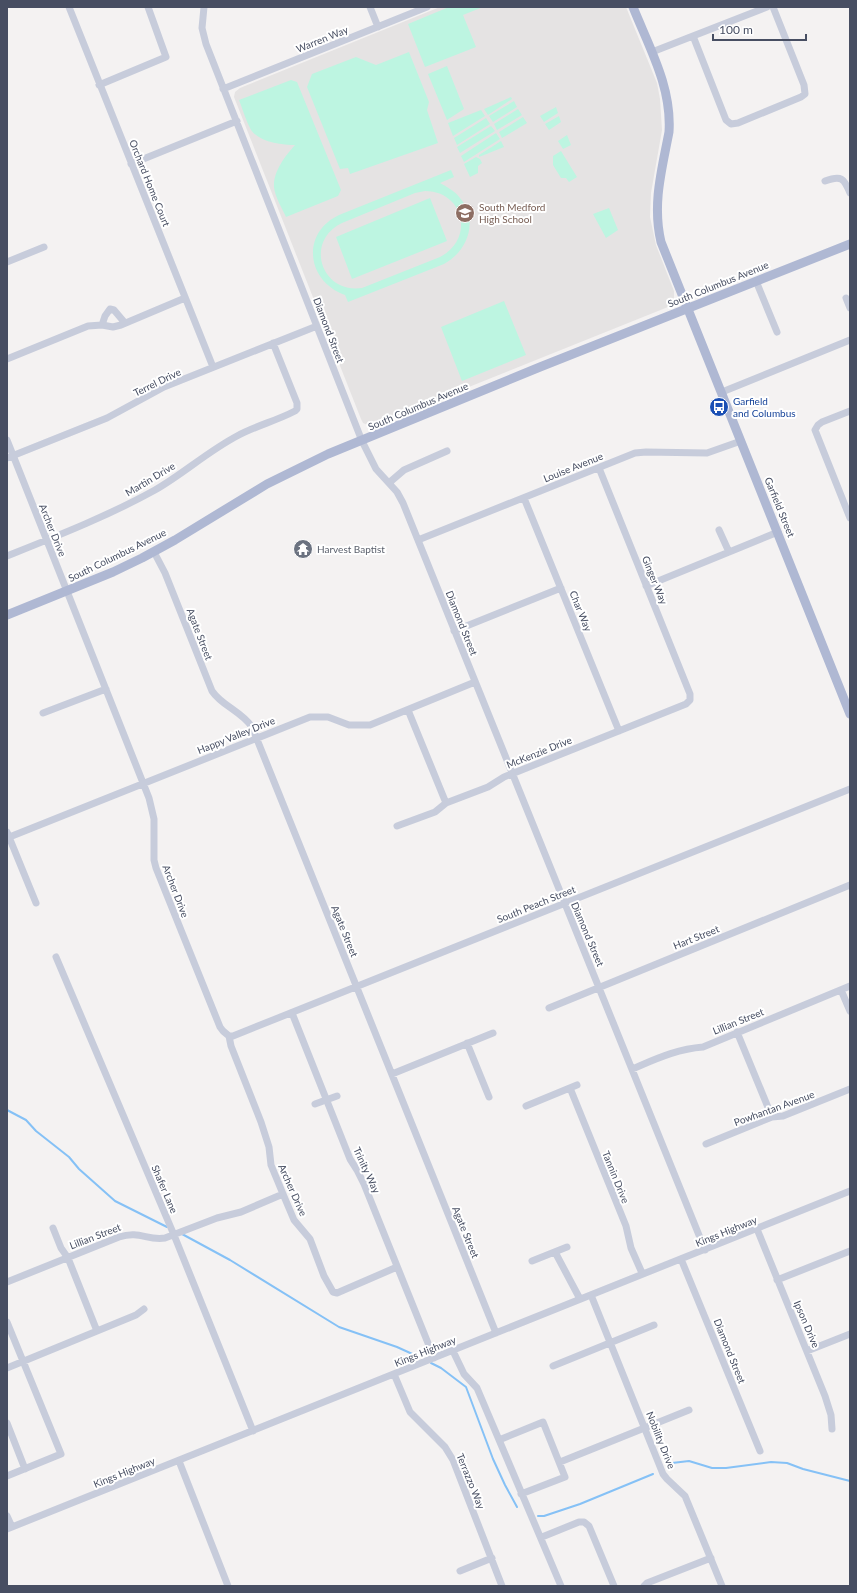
<svg xmlns="http://www.w3.org/2000/svg" width="857" height="1593" viewBox="0 0 857 1593" font-family="Lato,sans-serif">
<style>
.education{fill:#e5e3e3}
.green{fill:#bdf5e1;fill-rule:evenodd}
.lines{fill:none;stroke-linecap:round;stroke-linejoin:round}
.stream{stroke:#85c1f6;stroke-width:2}
.minor{stroke:#c7ccdb;stroke-width:7}
.major{stroke:#afb8d3;stroke-width:9}
.labels{text-anchor:middle;stroke-width:4;stroke-linejoin:round;paint-order:stroke}
.street-label{font-size:10px;fill:#474e62;stroke:#fff}
.education-label{font-size:10px;fill:#785e54;stroke:#fff;text-anchor:start}
.transit-label{font-size:10px;fill:#164399;stroke:#fff;text-anchor:start}
.worship-label{font-size:10px;fill:#5b616d;stroke:#fff;text-anchor:start}
</style>
<rect width="100%" height="100%" fill="#f4f2f2"/>
<path class="education" d="M440 7H626L657 83 660 99 662 130 651 193 650 217 656 245 674 291V298L671 305 668 307 374 425H368L363 423 361 419 234 97 235 92 240 88Z"/>
<path class="green" d="M449 7H483L463 15 476 47 425 67 408 24Z
M409 52 429 102 427 110 438 143 350 174 348 168 340 169 307 87 312 74 356 57 376 65Z
M447 66 464 109 447 120 428 74Z
M291 80 297 82 341 190 338 196 286 217C282 208 275 197 274 187 273 172 285 156 295 145 282 145 259 142 251 130 246 121 243 110 239 100Z
M511 97 512 99 488 115 484 109Z
M514 101 517 107 493 122 489 116Z
M556 107 558 113 544 122 540 116Z
M518 109 522 115 497 130 494 124Z
M481 110 485 116 453 136 448 123Z
M559 116 561 122 549 130 545 124Z
M523 117 527 123 502 138 499 132Z
M486 118 490 124 457 145 454 138Z
M491 126 495 131 460 153 457 147Z
M496 133 500 139 464 162 461 156Z
M567 135 571 145 563 149 558 141Z
M501 141 504 147 479 157V155Z
M561 151 577 177 569 182 566 178H561L553 165V156Z
M476 157 480 159 482 163 478 166V173L470 177 464 164Z
M451 170 454 177 440 183C447 187 455 191 460 198 479 220 468 251 444 264L348 302 345 295C306 281 301 233 339 215ZM425 191C464 191 475 239 440 257L362 288C321 294 304 241 342 223L415 193Z
M430 198 447 241 352 279 336 237Z
M609 208 618 230 606 238 593 214Z
M504 301 526 355 462 381 441 327Z"/>
<g class="lines">
<path class="stream" d="M7 1110 26 1120 36 1131 69 1157 79 1169 115 1201 167 1227
M182 1234 230 1260 339 1327 397 1347 419 1357
M431 1363 441 1368 466 1387 493 1459 505 1485 517 1507
M672 1463 689 1461 712 1468H726L771 1462 787 1463 803 1469 850 1481
M538 1516H544L580 1504 653 1474"/>
<path class="minor" d="M69 7 213 367
M204 7 202 28 206 44 362 441 376 469 397 492 403 503 705 1250
M370 7 378 27
M693 36 726 120 731 124 738 123 801 97 805 94 804 85 773 7
M652 52 767 7
M99 85 166 57 148 7
M223 89 427 7
M131 164 237 121
M825 181C841 175 844 178 850 193
M7 262 44 247
M756 281 777 332
M846 298 850 308
M102 325 113 327 121 325 185 298
M7 359 88 326 102 325 105 316 110 309 114 310 125 323
M722 392 850 340
M850 411 822 422 818 425 815 430 850 518
M7 440 149 798 154 819V860L156 868 220 1027 223 1031 229 1036 231 1046 261 1122 269 1147 271 1165 283 1194 294 1220 310 1239 324 1276 333 1292 337 1293 397 1267
M7 458 107 418 164 387 317 326
M390 482 404 470 447 451
M524 498 619 731
M719 530 729 552
M418 540 635 453 646 452 707 453 741 441
M154 552 165 573 212 691C222 706 241 711 252 727L496 1333
M7 556C57 536 108 516 155 490 183 474 207 452 237 436 255 426 276 421 295 411L297 409V403L273 343
M646 586 778 532
M454 631 561 588
M408 710 446 803
M43 713 106 689
M397 826 435 812 446 803 488 787 504 777 686 704 690 700V694L599 468
M7 832 36 903
M7 838 310 717H328L349 725H370L475 682
M56 957 174 1235 253 1431
M841 990 850 1011
M549 1008 850 885
M292 1013 350 1159 357 1170 364 1184 434 1358
M737 1032 772 1117
M229 1036H233L850 789
M467 1043 489 1097
M632 1069C656 1059 677 1049 703 1047L850 986
M392 1074 493 1033
M570 1088 626 1226 631 1248 642 1273
M315 1104 337 1096
M526 1106 577 1085
M706 1144 772 1117 783 1116 850 1089
M53 1228 61 1248 68 1258 97 1331
M757 1229 825 1396 831 1415 832 1429
M555 1252 580 1299
M681 1259 760 1451
M532 1261 567 1247
M777 1280 850 1251
M7 1282 119 1237C140 1230 147 1241 165 1238L217 1218 241 1212 283 1194
M591 1295 663 1474 667 1479 685 1496 722 1586
M7 1322 61 1454 7 1476
M453 1351 464 1374 477 1388 561 1586
M807 1351 850 1334
M553 1366 654 1325
M7 1368 136 1315 144 1309
M394 1374 410 1412 445 1447 453 1460 502 1586
M7 1423 25 1469
M499 1440 543 1422 565 1477 521 1494
M179 1461 228 1586
M560 1462 689 1410
M7 1516 12 1527
M7 1529 850 1191
M542 1537 579 1522H584L589 1526 614 1586
M460 1571 492 1558
M644 1586 647 1583 711 1558"/>
<path class="major" d="M633 7C649 47 672 87 669 132 662 169 652 204 661 242L850 714
M7 615 113 572 142 558 175 540 267 484 328 454 540 367 850 244"/>
</g>
<defs>
<g id="school-disc" transform="scale(1)"><circle r="9.5" fill="#8d6e63" stroke="#fff"/><path d="M0-5L7-2L0 1L-7-2ZM-4 1L0 2.5L4 1V4Q0 6-4 4Z" fill="#fff"/></g>
<g id="bus-disc" transform="scale(1)"><circle r="9.5" fill="#1a4fb4" stroke="#fff"/><path d="M-5-6H5V4H4V6H2V4H-2V6H-4V4H-5ZM-3.5-4V0h7V-4ZM-3.5 1.2v1.5H-2V1.2ZM2 1.2v1.5H3.5V1.2Z" fill="#fff"/></g>
<g id="temple-disc" transform="scale(1)"><circle r="9.5" fill="#6b7280" stroke="#fff"/><path d="M0-6L5-2H3V0L6.5 2.5H4V6H1.5V3h-3V6H-4V2.5H-6.5L-3 0V-2H-5Z" fill="#fff"/></g>
</defs>
<g fill-rule="evenodd">
<use href="#school-disc" x="465" y="213"/>
<use href="#bus-disc" x="719" y="407"/>
<use href="#temple-disc" x="303" y="549"/>
</g>
<g class="labels">
<g class="street-label">
<text transform="translate(322 39) rotate(-22)" y="4">Warren Way</text>
<text transform="translate(150 183) rotate(68)" y="4">Orchard Home Court</text>
<text transform="translate(718 284) rotate(-22)" y="4">South Columbus Avenue</text>
<text transform="translate(329 330) rotate(69)" y="4">Diamond Street</text>
<text transform="translate(157 382) rotate(-26)" y="4">Terrel Drive</text>
<text transform="translate(418 406) rotate(-23)" y="4">South Columbus Avenue</text>
<text transform="translate(573 467) rotate(-22)" y="4">Louise Avenue</text>
<text transform="translate(150 479) rotate(-31)" y="4">Martin Drive</text>
<text transform="translate(780 507) rotate(68)" y="4">Garfield Street</text>
<text transform="translate(53 530) rotate(68)" y="4">Archer Drive</text>
<text transform="translate(117 555) rotate(-26)" y="4">South Columbus Avenue</text>
<text transform="translate(655 580) rotate(68)" y="4">Ginger Way</text>
<text transform="translate(581 611) rotate(68)" y="4">Char Way</text>
<text transform="translate(462 623) rotate(68)" y="4">Diamond Street</text>
<text transform="translate(200 634) rotate(69)" y="4">Agate Street</text>
<text transform="translate(236 735) rotate(-22)" y="4">Happy Valley Drive</text>
<text transform="translate(539 752) rotate(-22)" y="4">McKenzie Drive</text>
<text transform="translate(176 891) rotate(69)" y="4">Archer Drive</text>
<text transform="translate(536 904) rotate(-22)" y="4">South Peach Street</text>
<text transform="translate(345 931) rotate(68)" y="4">Agate Street</text>
<text transform="translate(588 934) rotate(67)" y="4">Diamond Street</text>
<text transform="translate(696 937) rotate(-22)" y="4">Hart Street</text>
<text transform="translate(738 1021) rotate(-22)" y="4">Lillian Street</text>
<text transform="translate(774 1108) rotate(-20)" y="4">Powhantan Avenue</text>
<text transform="translate(367 1170) rotate(65)" y="4">Trinity Way</text>
<text transform="translate(616 1177) rotate(68)" y="4">Tannin Drive</text>
<text transform="translate(165 1189) rotate(67)" y="4">Shafer Lane</text>
<text transform="translate(293 1190) rotate(66)" y="4">Archer Drive</text>
<text transform="translate(726 1231) rotate(-22)" y="4">Kings Highway</text>
<text transform="translate(466 1232) rotate(68)" y="4">Agate Street</text>
<text transform="translate(95 1236) rotate(-21)" y="4">Lillian Street</text>
<text transform="translate(807 1324) rotate(67)" y="4">Ipson Drive</text>
<text transform="translate(425 1351) rotate(-22)" y="4">Kings Highway</text>
<text transform="translate(730 1351) rotate(68)" y="4">Diamond Street</text>
<text transform="translate(661 1440) rotate(68)" y="4">Nobility Drive</text>
<text transform="translate(124 1472) rotate(-22)" y="4">Kings Highway</text>
<text transform="translate(471 1481) rotate(68)" y="4">Terrazzo Way</text>
</g>
<g class="education-label">
<text x="479" y="211">South Medford<tspan x="479" dy="12">High School</tspan></text>
</g>
<g class="transit-label">
<text x="733" y="405">Garfield<tspan x="733" dy="12">and Columbus</tspan></text>
</g>
<g class="worship-label">
<text x="317" y="553">Harvest Baptist</text>
</g>
</g>
<rect width="857" height="1593" fill="none" stroke="#474e62" stroke-width="16"/>
<path d="M713 34v6h93v-6" fill="none" stroke="#474e62" stroke-width="2"/>
<text x="719" y="34" font-size="12" fill="#474e62" stroke="#ffffff" stroke-width="3" paint-order="stroke">100 m</text>
</svg>
